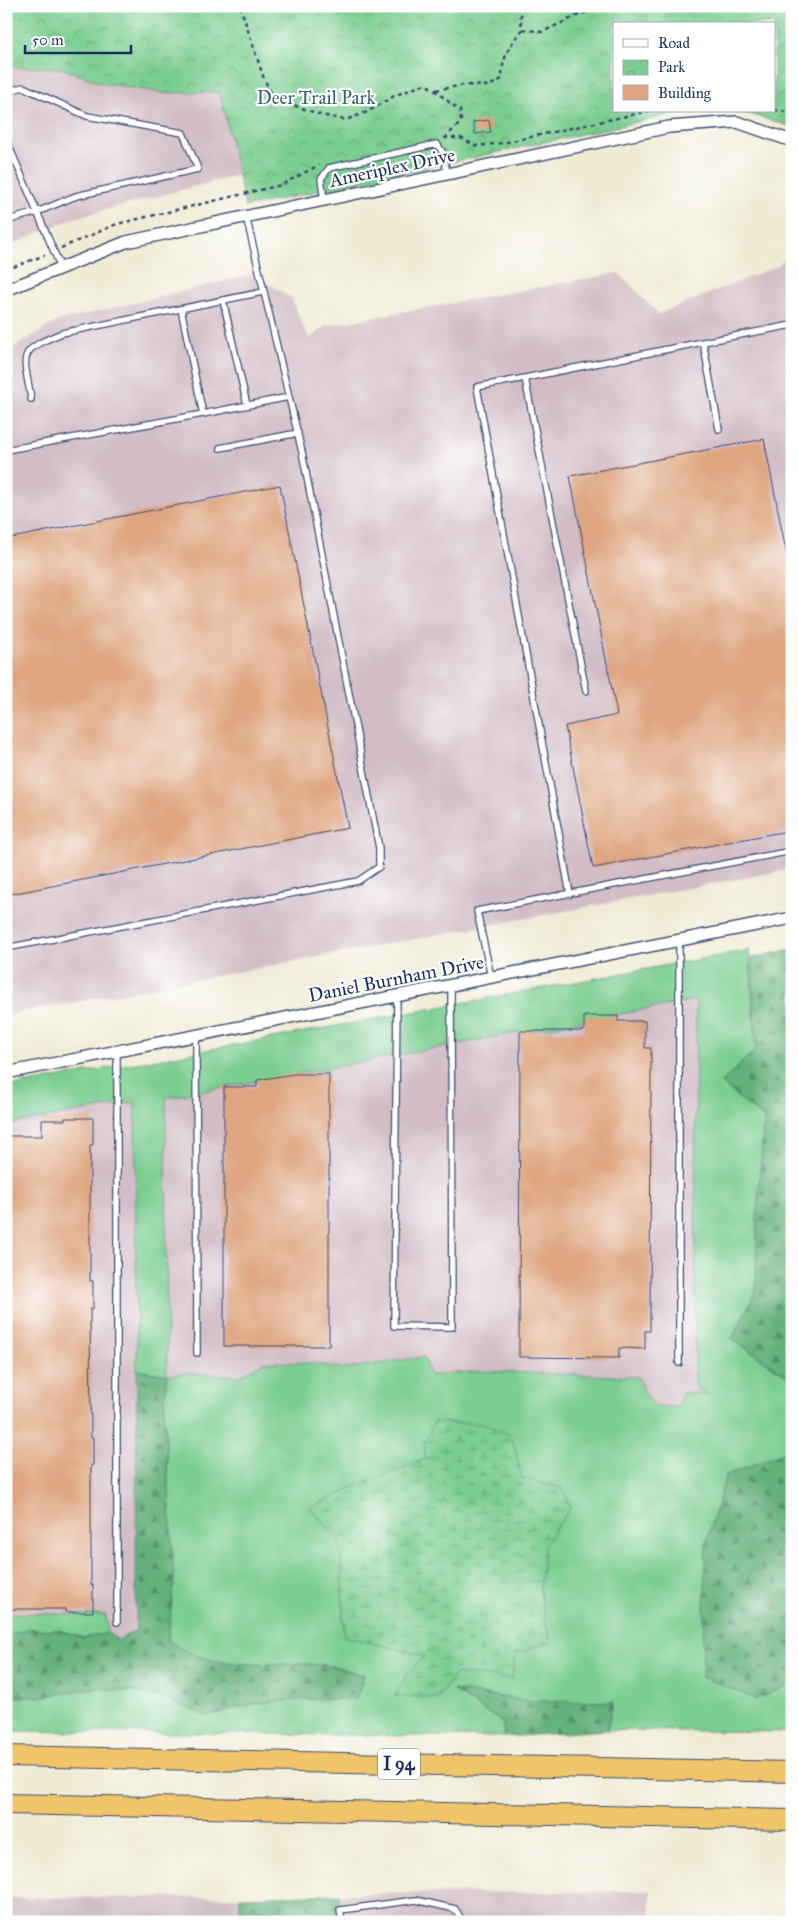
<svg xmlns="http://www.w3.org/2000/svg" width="798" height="1928" viewBox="0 0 798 1928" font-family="'IM FELL Great Primer',serif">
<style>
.industrial{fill:#d2bdc6}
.grass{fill:#7cce90;stroke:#4c7e77;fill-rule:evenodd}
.forest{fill:url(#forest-firs);stroke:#40706c}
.wetland{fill:url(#wetland-marsh);stroke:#4c7e77}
.park{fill:url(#park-crowns);stroke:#4c7e77}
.building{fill:#dea580}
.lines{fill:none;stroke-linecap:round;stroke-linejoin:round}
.service-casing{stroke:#3b4b70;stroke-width:8}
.minor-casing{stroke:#3b4b70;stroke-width:14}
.motorway-casing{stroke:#3b4b70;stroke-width:22}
.path{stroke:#3b4b70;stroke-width:2.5;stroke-dasharray:4 4;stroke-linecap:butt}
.service{stroke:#fff;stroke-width:5.5}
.minor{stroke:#fff;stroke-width:11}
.motorway{stroke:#f0c469;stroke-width:20}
.labels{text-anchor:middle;stroke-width:4.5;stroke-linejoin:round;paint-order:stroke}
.shield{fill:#fff;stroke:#5f6d8e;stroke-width:1}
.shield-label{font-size:18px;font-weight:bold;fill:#1b2f5e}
.park-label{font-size:19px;fill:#385f6d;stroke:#fff}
.street-label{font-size:19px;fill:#1b2f5e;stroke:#fff}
</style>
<defs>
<pattern id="forest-firs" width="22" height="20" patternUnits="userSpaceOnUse" patternTransform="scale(1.25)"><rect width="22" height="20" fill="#65b17a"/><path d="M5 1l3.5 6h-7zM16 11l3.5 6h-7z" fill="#529067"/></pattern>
<pattern id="wetland-marsh" width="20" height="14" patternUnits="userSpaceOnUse" patternTransform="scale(1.25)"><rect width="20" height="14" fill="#7cce90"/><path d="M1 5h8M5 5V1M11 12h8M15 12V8" fill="none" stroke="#65a879"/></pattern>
<pattern id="park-crowns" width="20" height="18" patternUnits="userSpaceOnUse" patternTransform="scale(1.25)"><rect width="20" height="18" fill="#7cce90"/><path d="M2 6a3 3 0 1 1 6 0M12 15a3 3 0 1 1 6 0" fill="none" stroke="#65a879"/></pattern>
</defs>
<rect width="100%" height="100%" fill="#fff"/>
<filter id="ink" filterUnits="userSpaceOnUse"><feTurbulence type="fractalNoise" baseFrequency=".02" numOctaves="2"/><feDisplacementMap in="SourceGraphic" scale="10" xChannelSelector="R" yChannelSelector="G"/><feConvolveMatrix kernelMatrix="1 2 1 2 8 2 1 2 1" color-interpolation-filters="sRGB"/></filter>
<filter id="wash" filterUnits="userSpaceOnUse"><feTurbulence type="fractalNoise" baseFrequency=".0096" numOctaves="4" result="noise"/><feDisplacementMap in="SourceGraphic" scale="20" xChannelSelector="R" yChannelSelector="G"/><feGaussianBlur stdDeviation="1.12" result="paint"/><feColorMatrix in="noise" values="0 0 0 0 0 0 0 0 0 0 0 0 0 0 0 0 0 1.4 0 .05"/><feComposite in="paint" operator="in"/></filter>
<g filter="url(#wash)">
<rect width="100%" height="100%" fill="#efebd4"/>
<path class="industrial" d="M6 67 61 68 101 83 164 93 220 92 238 175 71 219 6 247Z
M792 253V869L6 1015V407L10 406 9 350 58 321 254 274 291 298 309 339 325 326 618 273 659 314 777 266Z
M697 999 695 1388 709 1393 678 1407H656L646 1395 638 1377 483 1371 430 1375 423 1357 344 1369 312 1363 264 1362 240 1376 188 1373 167 1375 166 1098Z
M135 1101 137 1370 136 1630 118 1640 108 1633 106 1615 6 1613V1125Z
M651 1891V1922H340L339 1894Z
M240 1897V1922H6V1898Z"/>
<path class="grass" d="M749 950 756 1049 721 1083 764 1118 757 1214 756 1292 732 1339 792 1379V1450L726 1475 756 1699 792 1684V1732L607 1730 613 1702 529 1701 454 1690 503 1723 504 1737 6 1731V1697H39L94 1688 139 1692 166 1699 207 1716 256 1703 308 1699H356L364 1676C352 1671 337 1666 324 1665 271 1661 212 1674 168 1640L174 1577 164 1411 167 1375 137 1370 135 1102 6 1125V1087ZM696 1000 695 1388 707 1393H682L678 1407H656L646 1395 638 1377 483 1371 430 1375 424 1357 344 1369 312 1363 264 1362 240 1376 188 1373 167 1375 166 1098Z
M6 1613 106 1615 108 1633 83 1638 58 1630 28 1629 6 1635Z"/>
<path class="forest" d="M792 949V1379L732 1339 756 1291 757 1214 764 1119 721 1083 756 1049 751 958Z
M137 1370 167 1375 164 1411 174 1577 168 1640C212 1674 271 1661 324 1665 337 1666 351 1672 364 1675L356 1699H308L256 1703 207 1716 166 1699 139 1692 94 1688 39 1697H6V1635L28 1629 58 1630 83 1638 108 1633 118 1640 136 1630Z
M792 1450V1684L756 1699 702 1677 706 1543 726 1475Z
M452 1690 529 1701 613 1702 607 1730 504 1737 503 1723Z
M339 1894 340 1922H240V1897Z"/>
<path class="wetland" d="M434 1422C467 1425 483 1418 512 1437L522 1478 563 1488 570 1508 544 1546 540 1592 550 1642 515 1654 512 1678 455 1674 438 1698 395 1696 407 1674 425 1656 344 1636 340 1540 310 1508 357 1485 426 1459 424 1444Z"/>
<path class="park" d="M6 6H792V127L750 114 731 111H774V24H614V111H688L245 207 220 92 164 93 101 83 61 68 6 67Z"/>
<g id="blocks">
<path class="building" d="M489 120 491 132 475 134 473 122Z
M764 439 792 582V830L593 868 565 726 617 715 570 476Z
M280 485 348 828 6 895V539Z
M584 1016H618V1021H645V1048H651L650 1331H645V1349L619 1348V1358L519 1357 520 1031H584Z
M294 1074H329V1346H224V1087H257V1080Z
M65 1118H93V1145H90V1281H93V1309H90L91 1438H93V1465H91V1585H93V1612H65V1609H6V1136H42V1120H65Z"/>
</g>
</g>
<g filter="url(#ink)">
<use href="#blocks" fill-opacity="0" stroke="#3b4b70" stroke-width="1"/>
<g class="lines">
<g class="service-casing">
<path id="service" d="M6 92 23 87 87 116 183 133 198 169 76 196 37 212 6 221
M6 139 61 268
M324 200 321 179 329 168 437 144 443 153 447 173
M223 300 247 405
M181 309 203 414 289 397
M525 378 477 387 570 894
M31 399C24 354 15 352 62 333L263 292
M719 429 703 342 792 325
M220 448 298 433
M6 450 203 414
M586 691 525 378 703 342
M6 948 358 881 379 867V848L302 452 246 216
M491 977 477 911 792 851
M397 996 394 1326 452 1327 451 985
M196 1036 197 1353
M117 1052V1622
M679 1363V940
M342 1922 340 1910 416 1900 455 1909 463 1922"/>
</g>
<g class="minor-casing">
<path id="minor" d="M6 290 126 242 669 127 737 122 792 141
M6 1073 792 918"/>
</g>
<g class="motorway-casing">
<path id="motorway" d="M6 1756 792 1772
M6 1804 792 1820"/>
</g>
<path class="path" d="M240 6 264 79 274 98 321 115 346 120 367 112 394 96 425 84C438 91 447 102 460 110L461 122 446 137
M524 6 520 19 523 29 542 32 581 14 614 6
M436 90 464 85 489 86 502 79C502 57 509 46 523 29
M774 110 792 113
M444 138H461L476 146 503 143 649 111
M61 248 117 224 281 185 319 165
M6 270 45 255"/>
<use href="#service" class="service"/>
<use href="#minor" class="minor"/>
<use href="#motorway" class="motorway"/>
</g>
</g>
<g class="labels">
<rect class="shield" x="378" y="1748.5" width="42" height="31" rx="4"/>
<g class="shield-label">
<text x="399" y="1770">I 94</text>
</g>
<g class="park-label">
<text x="316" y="104">Deer Trail Park</text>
</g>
<g class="street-label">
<text transform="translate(392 167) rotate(-12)" y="7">Ameriplex Drive</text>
<text transform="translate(396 978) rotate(-11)" y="7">Daniel Burnham Drive</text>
</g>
</g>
<rect width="798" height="1928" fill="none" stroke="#fff" stroke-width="25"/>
<rect x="613" y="22" width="162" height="90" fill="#ffffff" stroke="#a4acbf"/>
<rect x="623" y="39" width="25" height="8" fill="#ffffff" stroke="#a4acbf"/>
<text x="658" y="48" font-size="15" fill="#1b2f5e">Road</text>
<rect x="623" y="60" width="25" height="15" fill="url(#park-crowns)" stroke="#a4acbf"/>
<text x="658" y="72" font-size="15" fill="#1b2f5e">Park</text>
<rect x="623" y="85" width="25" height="15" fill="#dea580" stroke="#a4acbf"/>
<text x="658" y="98" font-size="15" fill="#1b2f5e">Building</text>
<path d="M25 45v8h106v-8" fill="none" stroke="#1b2f5e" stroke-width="2.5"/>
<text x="32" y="45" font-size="15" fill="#1b2f5e" stroke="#ffffff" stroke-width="4" paint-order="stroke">50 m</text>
</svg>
